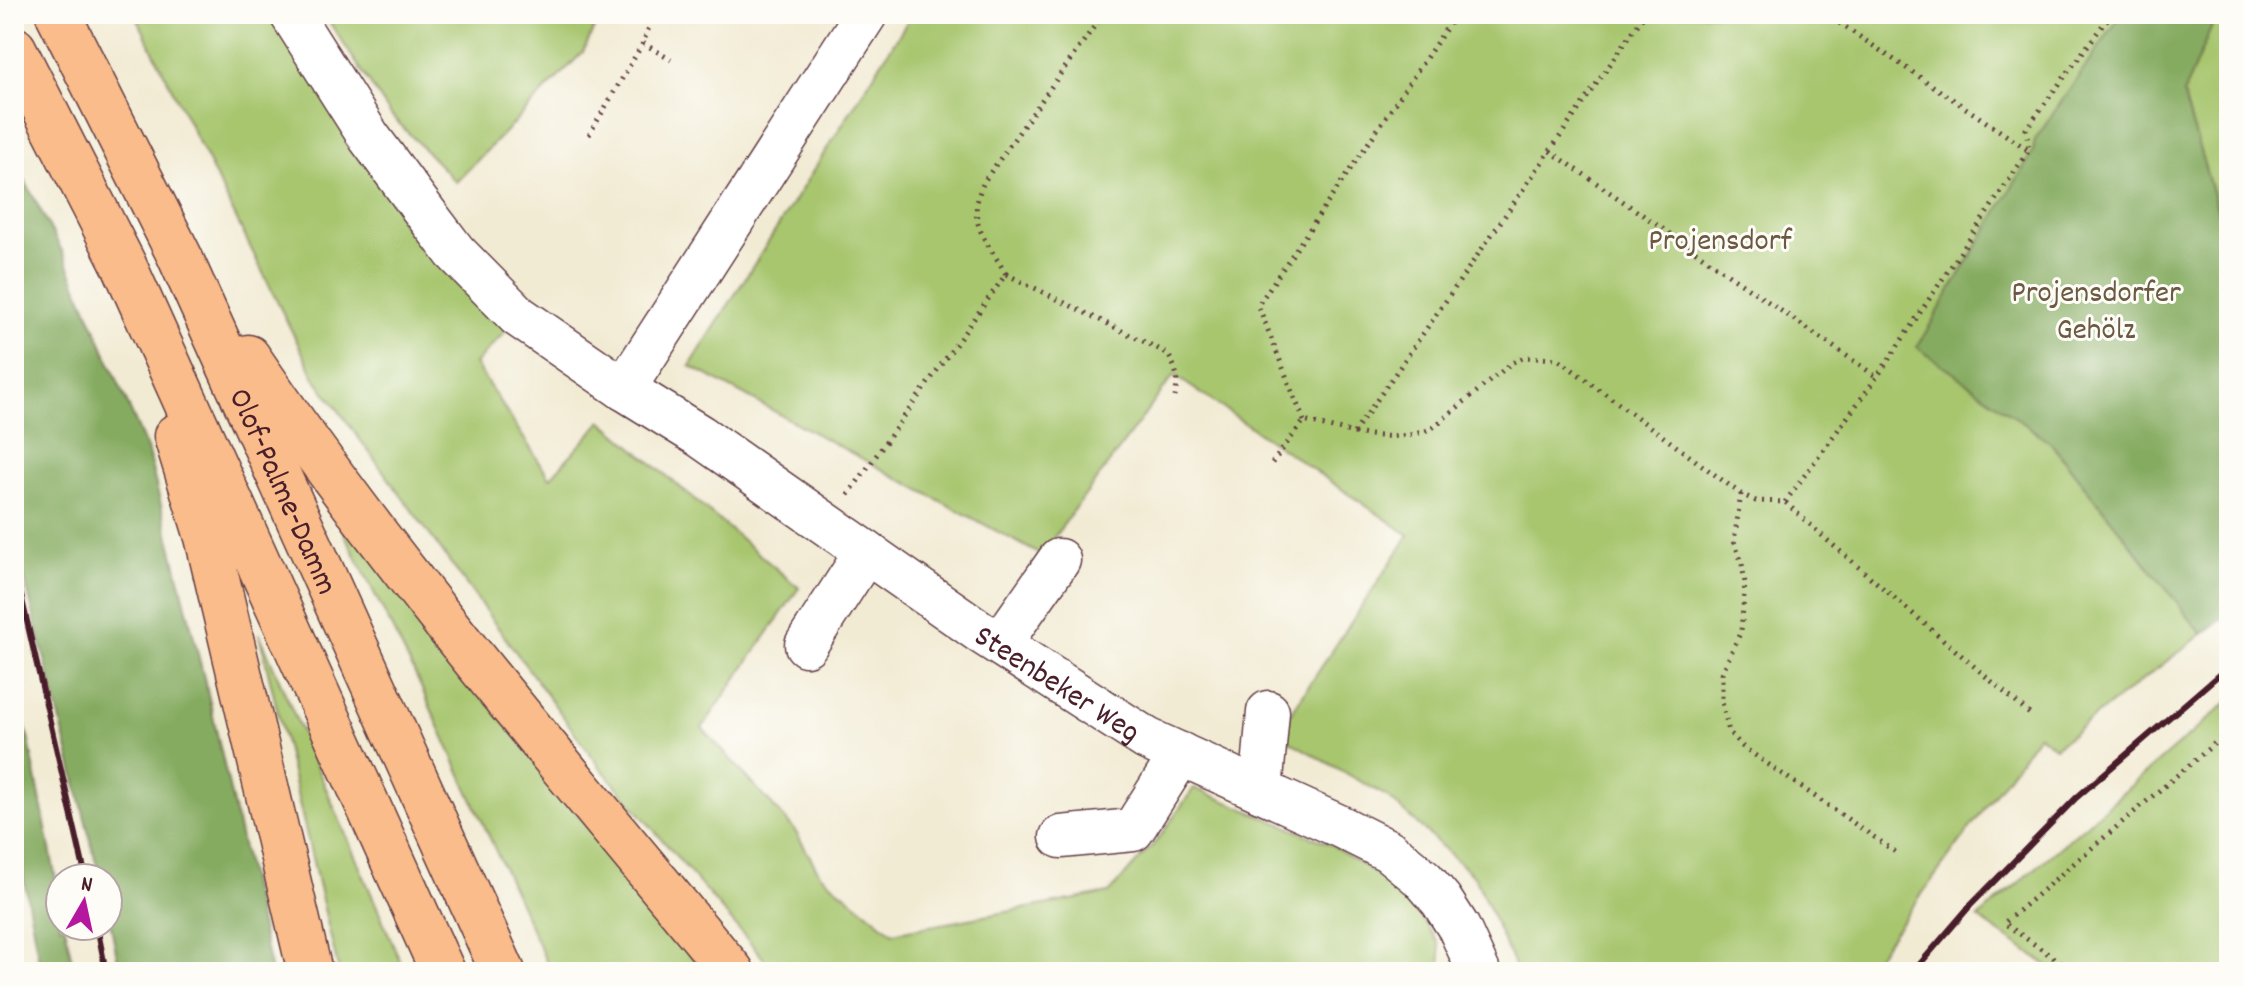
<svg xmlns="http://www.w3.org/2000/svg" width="2243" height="986" viewBox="0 0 2243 986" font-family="Dekko,sans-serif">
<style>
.green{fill:#a7c66e;stroke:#78724c;stroke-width:2}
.forest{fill:#85ab61;stroke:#686546;stroke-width:2}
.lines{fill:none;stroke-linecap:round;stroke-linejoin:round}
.minor-casing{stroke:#633e44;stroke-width:45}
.highway-casing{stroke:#633e44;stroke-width:47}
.path{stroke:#633e44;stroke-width:5;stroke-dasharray:2 6;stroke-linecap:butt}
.minor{stroke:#fff;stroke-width:42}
.highway{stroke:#f9bc8a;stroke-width:44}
.rail{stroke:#4a1f2b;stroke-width:6}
.labels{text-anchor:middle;stroke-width:6;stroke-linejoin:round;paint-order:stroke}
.park-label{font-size:32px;fill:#6b5942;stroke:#fdfcf7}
.street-label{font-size:32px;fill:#4a1f2b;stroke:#fdfcf7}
</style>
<rect width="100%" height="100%" fill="#fdfcf7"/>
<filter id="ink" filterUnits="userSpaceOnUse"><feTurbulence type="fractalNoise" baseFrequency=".0125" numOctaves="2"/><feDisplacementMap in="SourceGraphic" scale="16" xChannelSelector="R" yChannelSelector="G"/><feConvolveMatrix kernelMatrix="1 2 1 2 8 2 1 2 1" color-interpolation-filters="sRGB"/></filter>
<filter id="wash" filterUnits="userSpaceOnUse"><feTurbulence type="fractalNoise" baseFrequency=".006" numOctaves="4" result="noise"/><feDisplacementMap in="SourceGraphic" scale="32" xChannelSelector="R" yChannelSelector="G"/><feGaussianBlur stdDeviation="1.8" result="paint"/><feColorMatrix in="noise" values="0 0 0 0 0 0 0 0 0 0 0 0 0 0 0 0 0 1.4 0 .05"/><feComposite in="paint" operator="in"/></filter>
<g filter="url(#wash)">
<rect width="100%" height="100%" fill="#f2ebd4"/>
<path class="green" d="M135 14H283L510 326 475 364 550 478 602 421 799 588 702 728 794 829 820 874 893 933 1109 893 1159 838 1194 788 1332 845 1404 893 1438 942 1443 972H775L600 767 315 378Z
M324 14H601L583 52 456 182 391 115Z
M912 14H2122L2036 140 2033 152 1918 347 2050 442 2202 634 2055 747 2038 735 1865 972H1517L1475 877 1388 797 1277 734 1409 535 1174 375 1041 555 690 366Z
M2217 14H2229V249L2183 94Z
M329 503 704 972H551L417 678Z
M259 633 405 972H339Z
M2229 701V972H2057L1978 918Z"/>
<path class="forest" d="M2122 14H2217L2183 94 2229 249V614L2202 634 2050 442 1917 347 2033 152 2035 140Z
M14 160 62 251 147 449 208 694 271 972H120L108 911V878H100L14 537Z
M14 688 29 741 60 900V926H65L74 972H41L14 826Z"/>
</g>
<g filter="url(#ink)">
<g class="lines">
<g class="minor-casing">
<g id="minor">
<path id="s1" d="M291 14 369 137 427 215 455 252 518 316 624 389 700 436 982 633 1147 739 1339 826 1389 851 1423 879 1441 900 1459 928 1479 972"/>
<path d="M624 389 866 14"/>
<path d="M1000 644 1059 560"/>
<path d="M806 645 866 552"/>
<path d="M1261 791 1268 712"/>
<path d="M1061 837 1133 830 1181 754"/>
</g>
</g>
<g class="highway-casing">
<g id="highway">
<path id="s2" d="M58 14 179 255 503 972"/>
<path d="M14 49 124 265 443 972"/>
<path d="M248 357C395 573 566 771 732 972"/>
<path d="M176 436 207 537 310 972"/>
</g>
</g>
<path class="path" d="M1826 14 2028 150
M643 43 671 60
M589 135 643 43 654 14
M1550 151 1877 377
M1006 274 1167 353C1177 369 1179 378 1175 397
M1304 421 1258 305 1456 14
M1354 433C1381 437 1406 439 1431 429L1513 362 1525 357 1558 359 1741 494 1756 501 1785 502 1827 540 2032 716
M1272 463 1304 421 1354 433 1645 14
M1741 494 1734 541 1742 564 1745 583 1741 631 1722 673V702L1729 732 1743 747 1897 853
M848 495 1006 274C985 238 964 221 985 180L1103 14
M1785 502 1877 377 2029 150 2026 129 2111 14
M14 963 16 972
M2074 972 2004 923 2229 731"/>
<use href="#minor" class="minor"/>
<use href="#highway" class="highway"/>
<path class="rail" d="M14 565 86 878
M97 926 106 972
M1913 972 1969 907 2076 798 2229 666"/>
</g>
</g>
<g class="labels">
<g class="park-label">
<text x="1720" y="249">Projensdorf</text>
<text x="2096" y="301">Projensdorfer<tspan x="2096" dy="37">Gehölz</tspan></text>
</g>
<g class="street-label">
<text dy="11" stroke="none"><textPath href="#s2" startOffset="528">Olof-Palme-Damm</textPath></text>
<text dy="11" stroke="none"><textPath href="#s1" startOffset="1032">Steenbeker Weg</textPath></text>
</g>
</g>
<rect width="2243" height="986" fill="none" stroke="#fdfcf7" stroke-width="48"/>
<g transform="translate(84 902) rotate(9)"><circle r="38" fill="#fdfcf7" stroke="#b5a4a5" stroke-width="2"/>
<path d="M0-6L14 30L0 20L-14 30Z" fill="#b5179e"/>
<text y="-12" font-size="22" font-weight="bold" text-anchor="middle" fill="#4a1f2b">N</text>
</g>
</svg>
